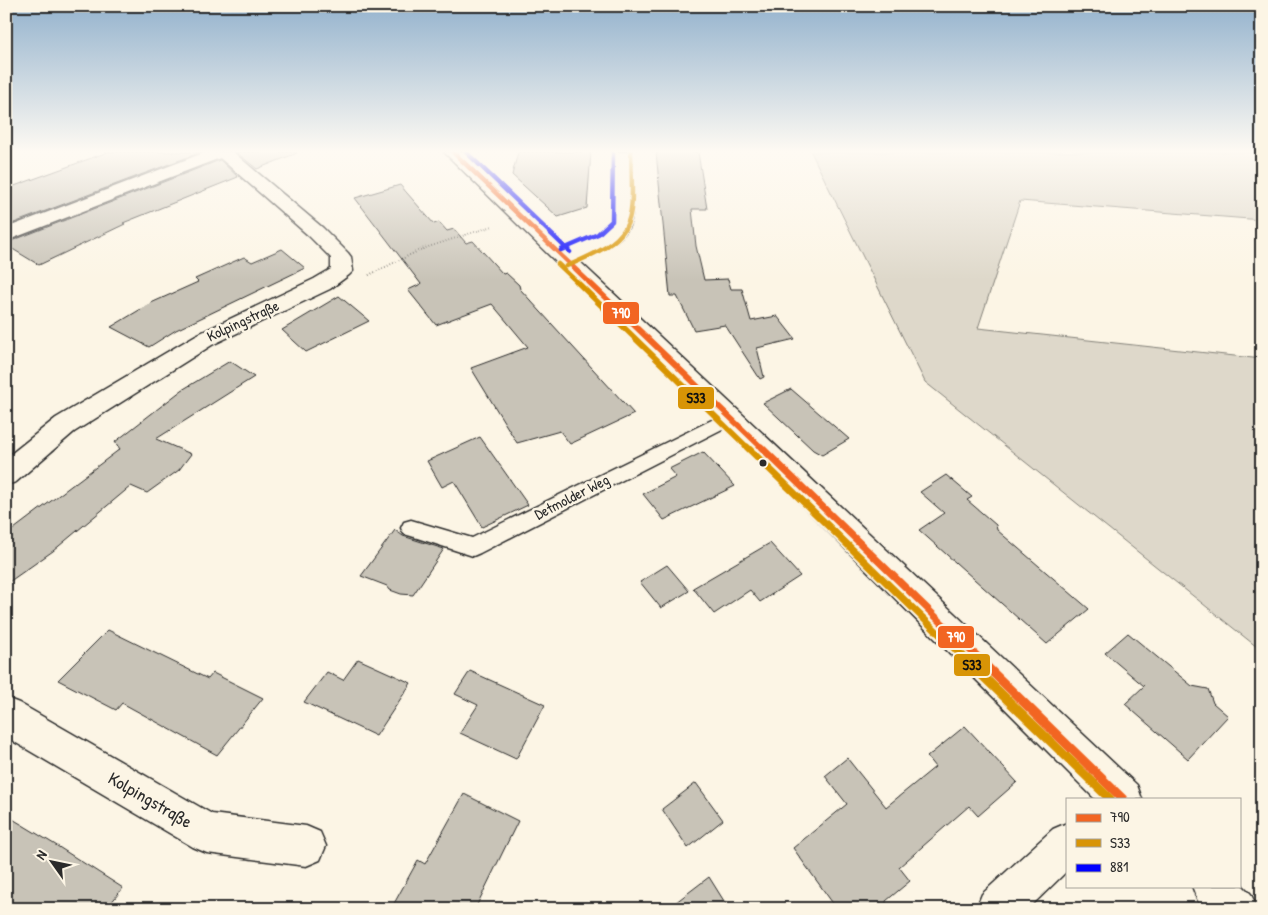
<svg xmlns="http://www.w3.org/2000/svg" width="1268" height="915" viewBox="0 0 1268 915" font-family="'Patrick Hand',sans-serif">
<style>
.green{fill:#ded8ca;stroke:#84827a}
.building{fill:#c8c3b7;stroke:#2b2b2b}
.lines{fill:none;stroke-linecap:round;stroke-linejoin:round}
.lane-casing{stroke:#2b2b2b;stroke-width:3}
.street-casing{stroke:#2b2b2b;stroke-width:3}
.secondary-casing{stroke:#2b2b2b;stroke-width:3}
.path{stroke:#2b2b2b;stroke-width:2;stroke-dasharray:0.5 2.5;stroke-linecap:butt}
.lane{fill:#fcf5e5;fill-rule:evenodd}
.street{fill:#fcf5e5;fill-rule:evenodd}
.secondary{fill:#fcf5e5;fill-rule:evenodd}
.bus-1-far3-casing{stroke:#fcf5e5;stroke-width:7}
.bus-1-far2-casing{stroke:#fcf5e5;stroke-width:9}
.bus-1-far1-casing{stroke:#fcf5e5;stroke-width:11}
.bus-1-casing{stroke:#fcf5e5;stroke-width:12}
.bus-2-far3-casing{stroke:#fcf5e5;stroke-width:7}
.bus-2-far2-casing{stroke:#fcf5e5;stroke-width:9}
.bus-2-far1-casing{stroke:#fcf5e5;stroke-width:11}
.bus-2-casing{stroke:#fcf5e5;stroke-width:12}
.bus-3-casing{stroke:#fcf5e5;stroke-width:7}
.bus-1-far3{stroke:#f26522;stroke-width:4.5}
.bus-1-far2{stroke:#f26522;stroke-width:5.5}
.bus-1-far1{stroke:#f26522;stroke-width:7}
.bus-1{stroke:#f26522;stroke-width:9}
.bus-2-far3{stroke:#d89406;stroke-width:4.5}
.bus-2-far2{stroke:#d89406;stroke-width:5.5}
.bus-2-far1{stroke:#d89406;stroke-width:7}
.bus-2{stroke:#d89406;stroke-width:9}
.bus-3{stroke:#00f;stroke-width:4.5}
.bus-dot{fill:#2b2b2b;stroke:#fcf5e5;stroke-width:2}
.labels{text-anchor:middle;stroke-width:5;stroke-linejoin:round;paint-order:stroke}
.street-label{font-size:15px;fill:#2b2b2b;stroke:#fcf5e5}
.near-street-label{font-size:18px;fill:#2b2b2b;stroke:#fcf5e5}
.line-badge{stroke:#fcf5e5;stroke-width:2}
.badge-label{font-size:14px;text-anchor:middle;font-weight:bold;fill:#fff}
.pale-badge-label{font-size:14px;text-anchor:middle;font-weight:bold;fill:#111}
</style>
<rect width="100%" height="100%" fill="#fcf5e5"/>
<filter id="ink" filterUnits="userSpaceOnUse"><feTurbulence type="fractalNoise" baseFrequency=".02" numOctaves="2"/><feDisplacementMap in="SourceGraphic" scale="10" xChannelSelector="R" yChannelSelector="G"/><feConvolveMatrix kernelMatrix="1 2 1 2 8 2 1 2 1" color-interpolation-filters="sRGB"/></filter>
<g filter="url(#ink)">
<path class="green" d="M811 152H1262V220L1020 201 978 328 1262 359V651L925 382Z"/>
<path class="building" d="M108 152H201L6 226V189Z
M236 152H296L297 153 257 169Z
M518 152H591L587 208 558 217 512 175Z
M656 152H698L707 209H692L696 246 704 280 728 279 731 289H742L751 321 777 316 795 339 757 348 764 377 760 379 725 325 694 330 677 296H670Z
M220 160 238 177 123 223 125 224 39 265 6 245V243Z
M400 185 434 224 439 222 447 231 454 229 466 243 473 241 503 274 506 273 519 285 520 289 634 414 570 444 560 431 517 443 471 368 528 347 492 304 436 325 408 290 421 284 355 198Z
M282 249 305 268 176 330 149 347 111 327 151 303 198 282 195 279 244 257 252 262Z
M339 296 369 321 306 352 282 330Z
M230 361 254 377 156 439 191 454 179 470 147 493 131 486 53 551 6 584V535L120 449 115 442 182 390Z
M791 389 849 439 822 455 813 450 763 403Z
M480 437 528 505 482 527 454 481 442 487 427 461Z
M703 452 735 486 664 520 643 494 676 477 669 469Z
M946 475 972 497 967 500 996 525 997 530 1089 609 1047 644 919 530 944 513 920 492Z
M395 530 403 536 444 549 413 595 401 594 390 590 387 586 361 576Z
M770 543 800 576 760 602 750 590 714 614 693 588Z
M667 565 689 591 661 608 640 582Z
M108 630 208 679 213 673 263 698 217 755 122 703 116 710 58 680Z
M1128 633 1192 686 1208 689 1213 703 1228 716 1188 759 1125 704 1144 686 1105 653Z
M358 659 411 683 376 736 304 702 327 672 343 680Z
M470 671 545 705 516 759 460 733 478 705 455 694Z
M965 726 1017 782 978 816 969 806 899 867 910 881 886 901V909H837L793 848 847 804 825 776 847 758 886 807 935 767 927 757Z
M696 783 723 820 688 848 662 809Z
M464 794 518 821 475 909H391L418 860 425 864Z
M6 815 54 844 123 888 106 909H6Z
M709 877 729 909H667Z"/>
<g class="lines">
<g class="lane-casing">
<path id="lane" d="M730 411 736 412 739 417 736 422 480 553 473 556 411 536 404 534 401 528 404 522 411 520 472 538Z"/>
</g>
<g class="street-casing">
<path id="street" d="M206 152H233L323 228 348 253 351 257 353 271 349 275 330 289 212 345 74 432 16 482 6 485V458L56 418 196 335 314 279 331 269V258L309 236 220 158 6 241V228Z
M613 152H631C631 168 636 212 629 226 622 241 605 249 590 255 579 260 569 265 557 262L554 258 557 254 596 237 610 225 613 202Z
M6 698 19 703 212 814 306 826 320 832 326 846 320 860 306 866 207 853 193 847 6 737Z
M1067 823V871L1028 909H976L982 894 1053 829Z"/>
</g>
<g class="secondary-casing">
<path id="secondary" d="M444 152H463L1137 785 1142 799H1095L721 424Z
M1239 882 1251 894 1257 909H1206L1198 901 1192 886H1239Z"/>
</g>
<path class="path" d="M369 275 422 249 493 226"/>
<use href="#lane" class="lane"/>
<use href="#street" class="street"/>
<use href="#secondary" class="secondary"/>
<g class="bus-1-far3-casing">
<path id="bus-1-far3" d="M453 152 590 283"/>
</g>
<g class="bus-1-far2-casing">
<path id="bus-1-far2" d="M589 282 762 448"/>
</g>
<g class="bus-1-far1-casing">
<path id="bus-1-far1" d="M761 447 975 655"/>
</g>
<g class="bus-1-casing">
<path id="bus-1" d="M974 654 1123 799"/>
</g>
<g class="bus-2-far3-casing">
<path id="bus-2-far3" d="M558 264 578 283
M567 266C639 236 633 225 631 152"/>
</g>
<g class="bus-2-far2-casing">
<path id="bus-2-far2" d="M577 282 748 448"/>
</g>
<g class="bus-2-far1-casing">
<path id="bus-2-far1" d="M747 447 961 655"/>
</g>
<g class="bus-2-casing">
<path id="bus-2" d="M960 654 1110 799"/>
</g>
<g class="bus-3-casing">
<path id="bus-3" d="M466 152 570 252
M561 250 598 234 612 221 613 152"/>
</g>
<use href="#bus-1-far3" class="bus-1-far3"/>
<use href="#bus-1-far2" class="bus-1-far2"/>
<use href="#bus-1-far1" class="bus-1-far1"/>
<use href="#bus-1" class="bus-1"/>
<use href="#bus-2-far3" class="bus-2-far3"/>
<use href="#bus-2-far2" class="bus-2-far2"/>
<use href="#bus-2-far1" class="bus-2-far1"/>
<use href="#bus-2" class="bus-2"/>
<use href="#bus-3" class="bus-3"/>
</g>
</g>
<linearGradient id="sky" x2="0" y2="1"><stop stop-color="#93b2cd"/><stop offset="0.54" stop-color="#fefaf3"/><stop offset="1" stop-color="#fefaf3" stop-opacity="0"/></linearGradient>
<rect width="1268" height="280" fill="url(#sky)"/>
<circle class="bus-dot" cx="763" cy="463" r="4.5"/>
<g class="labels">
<g class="street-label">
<text transform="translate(243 321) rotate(-25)" y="5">Kolpingstraße</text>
<text transform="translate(572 497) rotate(-27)" y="5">Detmolder Weg</text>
</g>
<g class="near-street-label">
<text transform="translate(150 800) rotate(30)" y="6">Kolpingstraße</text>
</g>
</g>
<g class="line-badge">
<rect x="602" y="301" width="38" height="24" rx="5" fill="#f26522"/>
<rect x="677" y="386" width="38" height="24" rx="5" fill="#d89406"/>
<rect x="937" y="625" width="38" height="24" rx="5" fill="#f26522"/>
<rect x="953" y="653" width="38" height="24" rx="5" fill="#d89406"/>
</g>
<g class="badge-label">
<text x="621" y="318">790</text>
<text x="956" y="642">790</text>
</g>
<g class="pale-badge-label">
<text x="696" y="403">S33</text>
<text x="972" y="670">S33</text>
</g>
<rect width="1268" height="915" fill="none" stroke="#fcf5e5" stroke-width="25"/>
<rect x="12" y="12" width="1243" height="890" fill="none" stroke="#2b2b2b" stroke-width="2" filter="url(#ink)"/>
<rect x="1066" y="798" width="175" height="90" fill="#fcf5e5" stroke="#a8a49b"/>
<rect x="1076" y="814" width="25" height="8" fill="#f26522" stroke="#a8a49b"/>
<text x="1110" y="822" font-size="15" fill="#2b2b2b">790</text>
<rect x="1076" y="839" width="25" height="8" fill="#d89406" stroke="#a8a49b"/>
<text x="1110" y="848" font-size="15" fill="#2b2b2b">S33</text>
<rect x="1076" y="864" width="25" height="8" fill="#0000ff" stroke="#a8a49b"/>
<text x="1110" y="872" font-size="15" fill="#2b2b2b">881</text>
<g transform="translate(52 862) rotate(303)" stroke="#fcf5e5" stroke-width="4" paint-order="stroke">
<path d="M0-4L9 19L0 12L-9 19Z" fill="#2b2b2b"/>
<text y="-8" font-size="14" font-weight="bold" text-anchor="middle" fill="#2b2b2b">N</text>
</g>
</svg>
